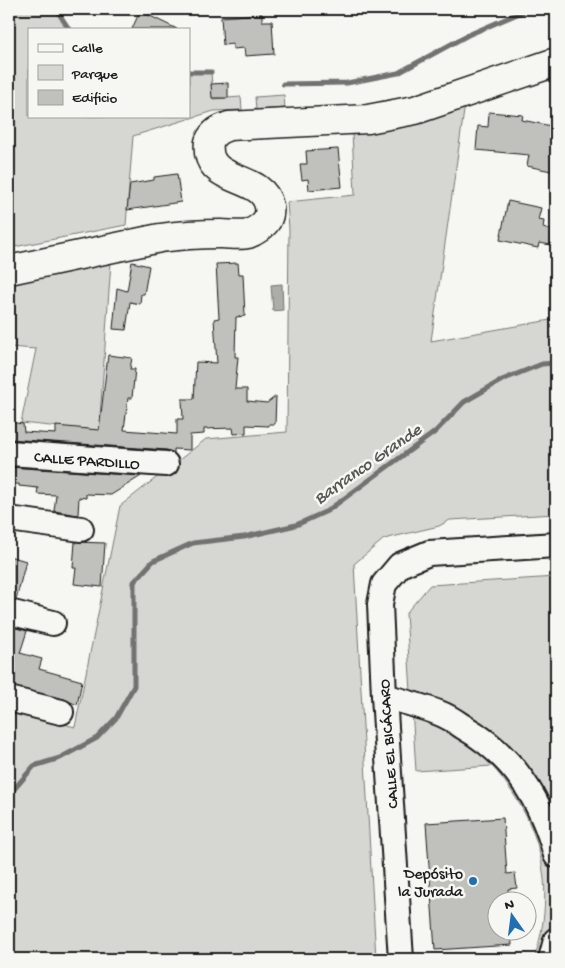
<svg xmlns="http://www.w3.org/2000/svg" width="565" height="968" viewBox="0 0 565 968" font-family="'Gochi Hand',sans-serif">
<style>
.green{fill:#d6d6d2;stroke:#797977}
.water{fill:#acaca9;stroke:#727271}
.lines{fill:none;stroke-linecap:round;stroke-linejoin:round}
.stream{stroke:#727271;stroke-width:5}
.building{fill:#c0c0bd;stroke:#1c1c1c}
.minor-casing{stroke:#1c1c1c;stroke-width:28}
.major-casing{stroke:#1c1c1c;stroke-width:31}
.minor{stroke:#f6f6f2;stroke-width:24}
.major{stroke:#f6f6f2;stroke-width:28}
.poi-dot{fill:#1f6fb2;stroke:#f6f6f2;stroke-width:2}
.labels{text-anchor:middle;stroke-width:5;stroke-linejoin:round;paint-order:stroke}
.street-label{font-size:16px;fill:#1c1c1c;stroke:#f6f6f2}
.poi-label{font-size:16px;fill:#1c1c1c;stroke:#f6f6f2;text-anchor:end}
.water-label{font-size:18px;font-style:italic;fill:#565654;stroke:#f6f6f2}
</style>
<rect width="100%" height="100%" fill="#f6f6f2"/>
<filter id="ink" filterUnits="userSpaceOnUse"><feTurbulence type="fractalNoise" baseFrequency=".02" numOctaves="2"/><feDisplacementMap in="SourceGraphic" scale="10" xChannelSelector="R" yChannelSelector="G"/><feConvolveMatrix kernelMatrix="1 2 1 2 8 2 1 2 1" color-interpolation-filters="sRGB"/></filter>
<g filter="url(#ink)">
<path class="green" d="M9 9H56L69 29H29V116H189V72H211L213 99 241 97 242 110 214 111 133 136 126 225 9 248Z
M284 95 285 108 256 110 255 97Z
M465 104 431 341 556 319V514L450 520 439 526 384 539 354 564 376 959H9V709L75 727 120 506 206 439 287 432 289 229 287 202 355 195 352 132Z
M111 262 99 431 21 423 36 349 9 347V282Z
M556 577V959H534C558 888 541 821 492 766L416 771 406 613 430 585Z"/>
<path class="water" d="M282 284 283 310 273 311 271 285Z"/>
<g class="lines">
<path class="stream" d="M56 9 69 29
M189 72H211
M283 84 347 83 398 73 468 35 529 9
M9 795 34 766 60 758 97 738 116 718 134 686V582L153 561 193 543 244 537 296 525 327 511 435 432 464 402 502 380 542 364 556 363"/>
</g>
<path class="building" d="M140 11 177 29H132Z
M262 14V21H272L274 54 245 56 244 48 233 49V44L223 45 221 17Z
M228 83V98H212L211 84Z
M489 112 523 115 522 120 556 127V172L527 166 529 155 476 150 478 126 488 127Z
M338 149 342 187 309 190 308 179 302 180 300 164H307L306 151Z
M177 174 181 202 127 210 130 184 154 180V177Z
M508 201 541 208 538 220 544 221 543 228 554 231 551 245 539 243 538 248 500 240Z
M132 262 149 266 144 294H141L140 304 130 302 126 330 113 329 117 288 127 291Z
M238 263 239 274H243L245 316 236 317 235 357H238L235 389H247V401L267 403 276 396 275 424H269V426L246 425V433L234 434 233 428 204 429V434L190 435V450L174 449V453L167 450 9 439V422L23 424 24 432 56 434V426L99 430 108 355 132 358 130 369H135L132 398H128L124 430 177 434V419H183L182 399H194L196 362 217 363 214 319 219 318 216 264Z
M9 467 141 476 111 495 86 494V498L79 497 78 515 54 511 56 495 37 494 38 488 19 486V484H11Z
M75 542 105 543 102 587 74 584 76 568H73Z
M9 556 26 561 16 600 9 599Z
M9 626 27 631 20 653 42 659 39 669 82 681 77 705 64 699 9 686Z
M503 818 507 874 515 873 517 888 508 889 509 900H498V930H511L512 945 435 950 426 823Z"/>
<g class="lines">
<g class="minor-casing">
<path id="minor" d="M9 453 166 464
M9 519 81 529
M9 612 53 623
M384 696C402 701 421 706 439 713 447 716 455 721 462 726 513 755 541 799 556 855
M9 699 61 712
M401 959 384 696 380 604 384 584 400 565 429 553 556 545
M551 959 556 940"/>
</g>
<g class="major-casing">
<path id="major" d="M9 270 160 238C181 235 201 234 221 234 229 234 240 236 248 234 254 232 263 226 267 220 269 216 270 211 269 206 263 175 214 184 209 153 209 149 208 145 209 142 213 132 220 129 229 126L368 119 415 110 556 62"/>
</g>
<use href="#minor" class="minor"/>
<use href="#major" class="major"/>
</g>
</g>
<circle class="poi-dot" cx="473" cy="881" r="5"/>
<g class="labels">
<g class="street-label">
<text transform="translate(87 459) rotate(4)" y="6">CALLE PARDILLO</text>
<text transform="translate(387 744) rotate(-94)" y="6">CALLE EL BICÁCARO</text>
</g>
<g class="poi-label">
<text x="463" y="878">Depósito<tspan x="463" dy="18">la Jurada</tspan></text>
</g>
<g class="water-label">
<text transform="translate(367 463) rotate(-35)" y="6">Barranco Grande</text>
</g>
</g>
<rect width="565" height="968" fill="none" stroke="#f6f6f2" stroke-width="30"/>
<rect x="15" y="15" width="535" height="938" fill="none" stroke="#1c1c1c" stroke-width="2" filter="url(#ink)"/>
<rect x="28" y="28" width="162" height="90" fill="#f6f6f2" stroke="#9f9f9c"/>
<rect x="38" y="44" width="25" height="8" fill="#f6f6f2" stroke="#9f9f9c"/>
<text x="72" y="52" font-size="15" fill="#1c1c1c">Calle</text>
<rect x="38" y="65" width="25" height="15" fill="#d6d6d2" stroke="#9f9f9c"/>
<text x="72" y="78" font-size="15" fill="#1c1c1c">Parque</text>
<rect x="38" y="90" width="25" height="15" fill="#c0c0bd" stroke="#9f9f9c"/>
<text x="72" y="102" font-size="15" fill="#1c1c1c">Edificio</text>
<g transform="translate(512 916) rotate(346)"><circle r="24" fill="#f6f6f2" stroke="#9f9f9c"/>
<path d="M0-4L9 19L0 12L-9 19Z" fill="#1f6fb2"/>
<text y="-8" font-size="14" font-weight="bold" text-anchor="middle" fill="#1c1c1c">N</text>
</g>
</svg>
